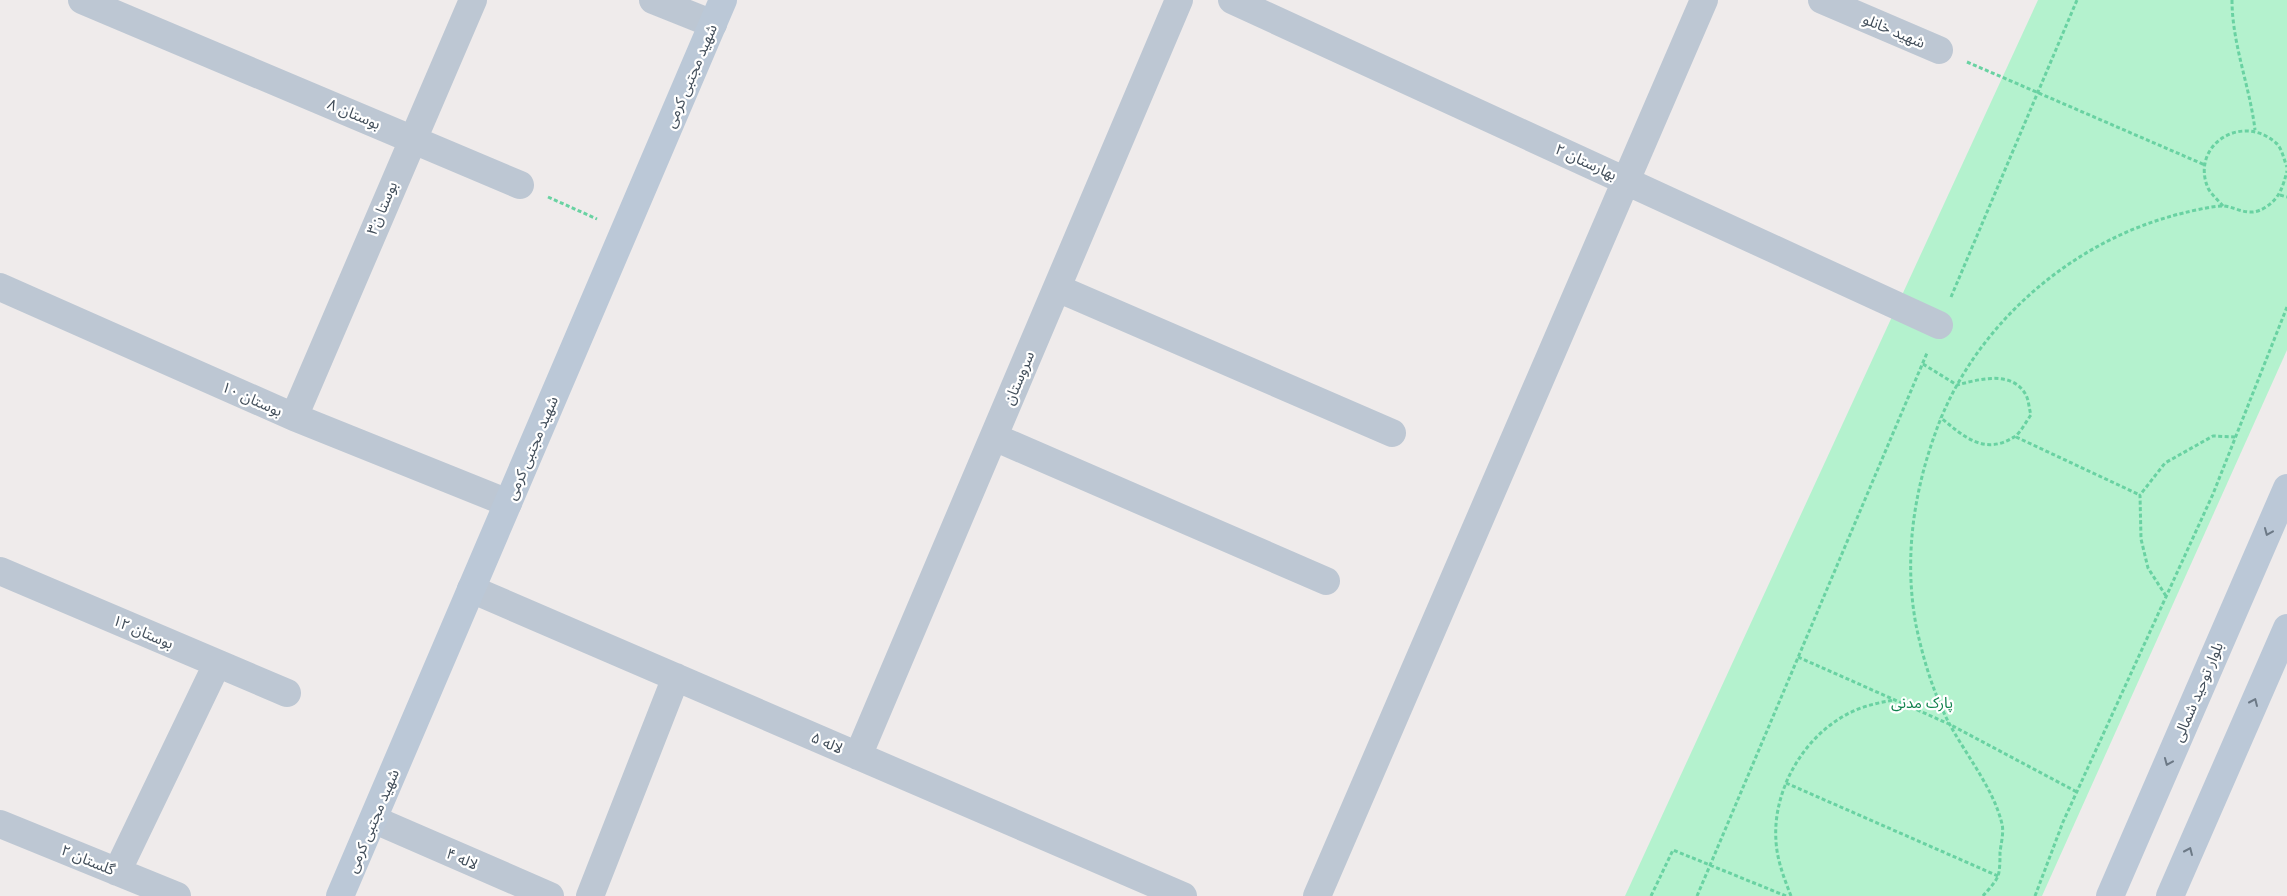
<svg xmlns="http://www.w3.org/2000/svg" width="2287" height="896" viewBox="0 0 2287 896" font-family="Quicksand,'Noto Sans Arabic',sans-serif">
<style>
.green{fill:#b4f2ce}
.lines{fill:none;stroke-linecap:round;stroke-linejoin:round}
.path{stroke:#69d2a2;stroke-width:3;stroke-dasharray:4 2.5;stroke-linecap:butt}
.street{stroke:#bdc7d3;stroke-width:28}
.secondary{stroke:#bbc8d7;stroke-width:28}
.oneway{stroke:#6c7986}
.labels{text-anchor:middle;stroke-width:4.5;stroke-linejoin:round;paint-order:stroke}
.street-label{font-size:15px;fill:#424e5a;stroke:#fff}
.park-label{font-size:15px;fill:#0e804b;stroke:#fff}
</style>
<rect width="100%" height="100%" fill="#efebeb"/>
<path class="green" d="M2038 0H2287V350L2042 896H1625Z"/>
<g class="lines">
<path class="path" d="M2232 0C2232 44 2250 87 2255 130
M1967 62 2205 165
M2280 195 2287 197
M548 197 597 219
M2223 206C2219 201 2211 194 2208 188 2190 146 2241 112 2276 143 2282 148 2284 160 2287 167
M1951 297 2077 0
M1923 364 1957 385C1980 379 2012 370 2026 395 2029 401 2029 409 2031 415 2026 421 2021 433 2014 437 1984 456 1963 436 1940 417
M2016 437 2140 495
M2166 596 2148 568 2141 539 2140 495 2165 463 2213 436 2235 437
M1798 657 1949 724 2077 792
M1786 783 1998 876
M1651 896 1673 850 1786 896
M1697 896 1927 353
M1791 896C1784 878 1777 860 1776 841 1772 786 1809 727 1861 708 1872 704 1883 702 1894 700
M1983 896C1988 890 1995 883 1998 876 2000 870 2000 860 2000 852 2001 844 2004 832 2002 824 1994 790 1967 756 1950 725 1934 695 1923 659 1916 625 1904 560 1913 495 1935 434 1971 330 2066 245 2172 216 2182 213 2215 205 2224 206 2239 208 2249 218 2266 207 2280 198 2283 186 2287 171
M2035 896 2063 822 2213 494 2287 307"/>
<path class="street" d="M82 0 520 185
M653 0 713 24
M1232 0 1939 325
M1822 0 1939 50
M0 287 294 417 508 503
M1057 288 1392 433
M294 417 473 0
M994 437 1326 581
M0 571 287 693
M471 589 1183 896
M858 756 1179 0
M375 820 550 896
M0 824 177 896
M117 872 217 664
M590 896 676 677
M1317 896 1704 0"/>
<path class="secondary" d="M340 896 723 0
M2110 896 2287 488
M2170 896 2287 628"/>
</g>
<defs><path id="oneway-chevron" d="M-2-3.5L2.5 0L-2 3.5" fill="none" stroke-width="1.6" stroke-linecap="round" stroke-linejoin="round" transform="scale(1.25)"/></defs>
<g class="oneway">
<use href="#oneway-chevron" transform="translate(2268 532) rotate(113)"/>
<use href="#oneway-chevron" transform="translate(2254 702) rotate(-66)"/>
<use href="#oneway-chevron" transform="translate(2168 762) rotate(113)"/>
<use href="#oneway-chevron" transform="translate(2189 851) rotate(-66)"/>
</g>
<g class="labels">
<g class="street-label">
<text transform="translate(1894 31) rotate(23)" y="5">شهید خانلو</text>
<text transform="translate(691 76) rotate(-67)" y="5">شهید مجتبی کرمی</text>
<text transform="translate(354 114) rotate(23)" y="5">بوستان ۸</text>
<text transform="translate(1586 162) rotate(25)" y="5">بهارستان ۲</text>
<text transform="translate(382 208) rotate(-67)" y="5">بوستا ن۳</text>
<text transform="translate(1019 378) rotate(-67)" y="5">سروستان</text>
<text transform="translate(252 399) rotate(24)" y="5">بوستان ۱۰</text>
<text transform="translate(532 448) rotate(-67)" y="5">شهید مجتبی کرمی</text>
<text transform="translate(143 632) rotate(23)" y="5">بوستان ۱۲</text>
<text transform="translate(2198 692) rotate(-67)" y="5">بلوار توحید شمالی</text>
<text transform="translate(827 743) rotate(23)" y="5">لاله ۵</text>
<text transform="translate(373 821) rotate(-67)" y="5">شهید مجتبی کرمی</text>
<text transform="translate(462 859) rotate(23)" y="5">لاله ۴</text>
<text transform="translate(88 860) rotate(22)" y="5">گلستان ۲</text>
</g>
<g class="park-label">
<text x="1922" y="708">پارک مدنی</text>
</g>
</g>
</svg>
